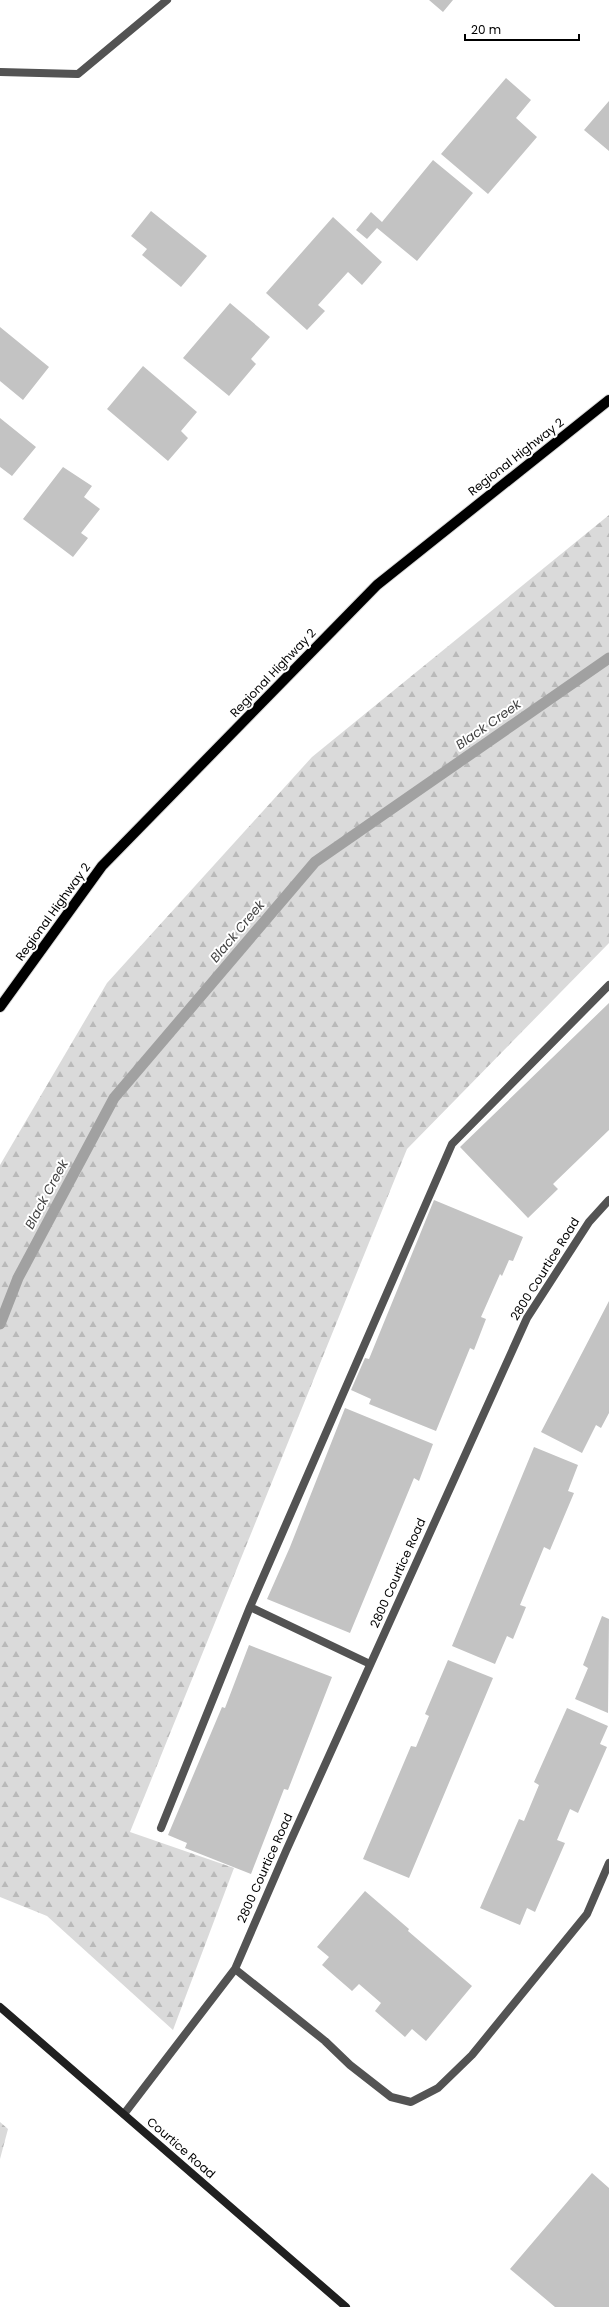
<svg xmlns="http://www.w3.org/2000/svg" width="609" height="2307" viewBox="0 0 609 2307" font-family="Poppins,sans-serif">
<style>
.forest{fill:url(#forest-firs)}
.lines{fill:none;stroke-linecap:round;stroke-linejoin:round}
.stream{stroke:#a1a1a1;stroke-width:11}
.building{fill:#c3c3c3}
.primary-casing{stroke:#dbdbdb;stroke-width:12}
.service{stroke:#535353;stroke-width:8}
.minor{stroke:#535353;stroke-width:8}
.secondary{stroke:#202020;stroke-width:8}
.primary{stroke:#000;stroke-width:10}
.labels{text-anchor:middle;stroke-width:4;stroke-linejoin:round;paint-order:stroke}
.street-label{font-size:12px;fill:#000;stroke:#fff}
.water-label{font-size:13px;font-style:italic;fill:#424242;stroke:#fff}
</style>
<defs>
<pattern id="forest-firs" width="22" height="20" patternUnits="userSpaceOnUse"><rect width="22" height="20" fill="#dadada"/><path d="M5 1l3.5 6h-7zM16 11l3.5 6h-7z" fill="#b9b9b9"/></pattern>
</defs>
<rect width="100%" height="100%" fill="#fff"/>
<path class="forest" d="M609 515V943L407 1149 130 1832 234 1868 173 2030 47 1916 0 1897V1165L107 983 312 757Z
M0 2122 8 2129 0 2159Z"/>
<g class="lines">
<path class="stream" d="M0 1324 18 1278 114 1098 315 862 609 658"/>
</g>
<path class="building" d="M429 0H453L443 12Z
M506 78 531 100 516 118 537 137 488 194 441 154Z
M609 101V151L584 130Z
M433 160 473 193 417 261 377 228 367 239 356 230 371 212 382 222Z
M151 211 207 256 181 287 142 255 147 249 131 236Z
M333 217 382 262 362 285 348 272 318 305 325 311 307 330 266 293Z
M230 303 270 337 251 359 256 364 229 396 183 358Z
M0 327 49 367 23 400 0 381Z
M143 366 197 412 181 431 188 438 168 461 107 409Z
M0 418 36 447 12 476 0 467Z
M63 467 92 486 84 497 100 509 81 533 88 538 73 557 23 519Z
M609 1003V1130L553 1184 558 1189 528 1218 460 1147Z
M434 1200 523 1237 513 1261 509 1260 502 1276 500 1274 481 1317 486 1319 474 1350 470 1348 436 1431 369 1404 371 1399 351 1390 365 1358 369 1359Z
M609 1301V1413L601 1428 596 1425 582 1453 541 1432Z
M345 1408 433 1444 419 1481 414 1478 350 1633 267 1599 290 1547Z
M534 1447 578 1465 568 1491 574 1493 550 1550 544 1547 520 1605 526 1607 513 1639 507 1636 495 1664 452 1646Z
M602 1616 609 1619 608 1713 575 1699 588 1668 583 1665Z
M249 1645 332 1677 288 1790 284 1789 251 1874 185 1848 187 1843 168 1835 222 1707 225 1708Z
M448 1660 493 1678 409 1878 363 1859 411 1746 416 1747 429 1716 425 1714Z
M567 1708 608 1726 600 1744 607 1747 578 1813 570 1809 557 1840 565 1843 535 1912 527 1908 520 1925 480 1908 519 1819 524 1821 539 1785 534 1782Z
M365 1891 409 1929 408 1931 472 1986 426 2041 412 2029 405 2037 375 2011 381 2003 359 1984 352 1991 322 1965 329 1957 317 1947Z
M592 2173 609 2188V2307H555L510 2269Z"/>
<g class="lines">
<g class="primary-casing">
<path id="primary" d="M0 1007 102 866 377 585 609 400"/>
</g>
<path class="service" d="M250 1607 370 1664
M161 1828 250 1607 452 1144 609 985"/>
<path class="minor" d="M0 72 78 74 167 0
M235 1969 325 2041 350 2065 391 2097 411 2102 438 2088 472 2055 587 1914 609 1863
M124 2114 235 1969 286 1851 527 1318 589 1222 609 1200"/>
<path class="secondary" d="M0 2007 346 2307"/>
<use href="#primary" class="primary"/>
</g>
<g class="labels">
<g class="street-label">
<text transform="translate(516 457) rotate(-38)" y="4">Regional Highway 2</text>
<text transform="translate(273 673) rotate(-46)" y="4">Regional Highway 2</text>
<text transform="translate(53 912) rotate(-54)" y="4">Regional Highway 2</text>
<text transform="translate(545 1269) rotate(-58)" y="4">2800 Courtice Road</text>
<text transform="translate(398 1573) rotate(-66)" y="4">2800 Courtice Road</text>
<text transform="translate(265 1868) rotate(-66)" y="4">2800 Courtice Road</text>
<text transform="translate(181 2148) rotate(41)" y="4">Courtice Road</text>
</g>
<g class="water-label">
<text transform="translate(488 724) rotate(-35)" y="5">Black Creek</text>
<text transform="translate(237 931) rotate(-50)" y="5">Black Creek</text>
<text transform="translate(46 1194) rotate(-62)" y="5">Black Creek</text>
</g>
</g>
<path d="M465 34v6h114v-6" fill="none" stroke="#000000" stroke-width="2"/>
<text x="471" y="34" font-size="12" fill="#000000" stroke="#ffffff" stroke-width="3" paint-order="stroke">20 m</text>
</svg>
